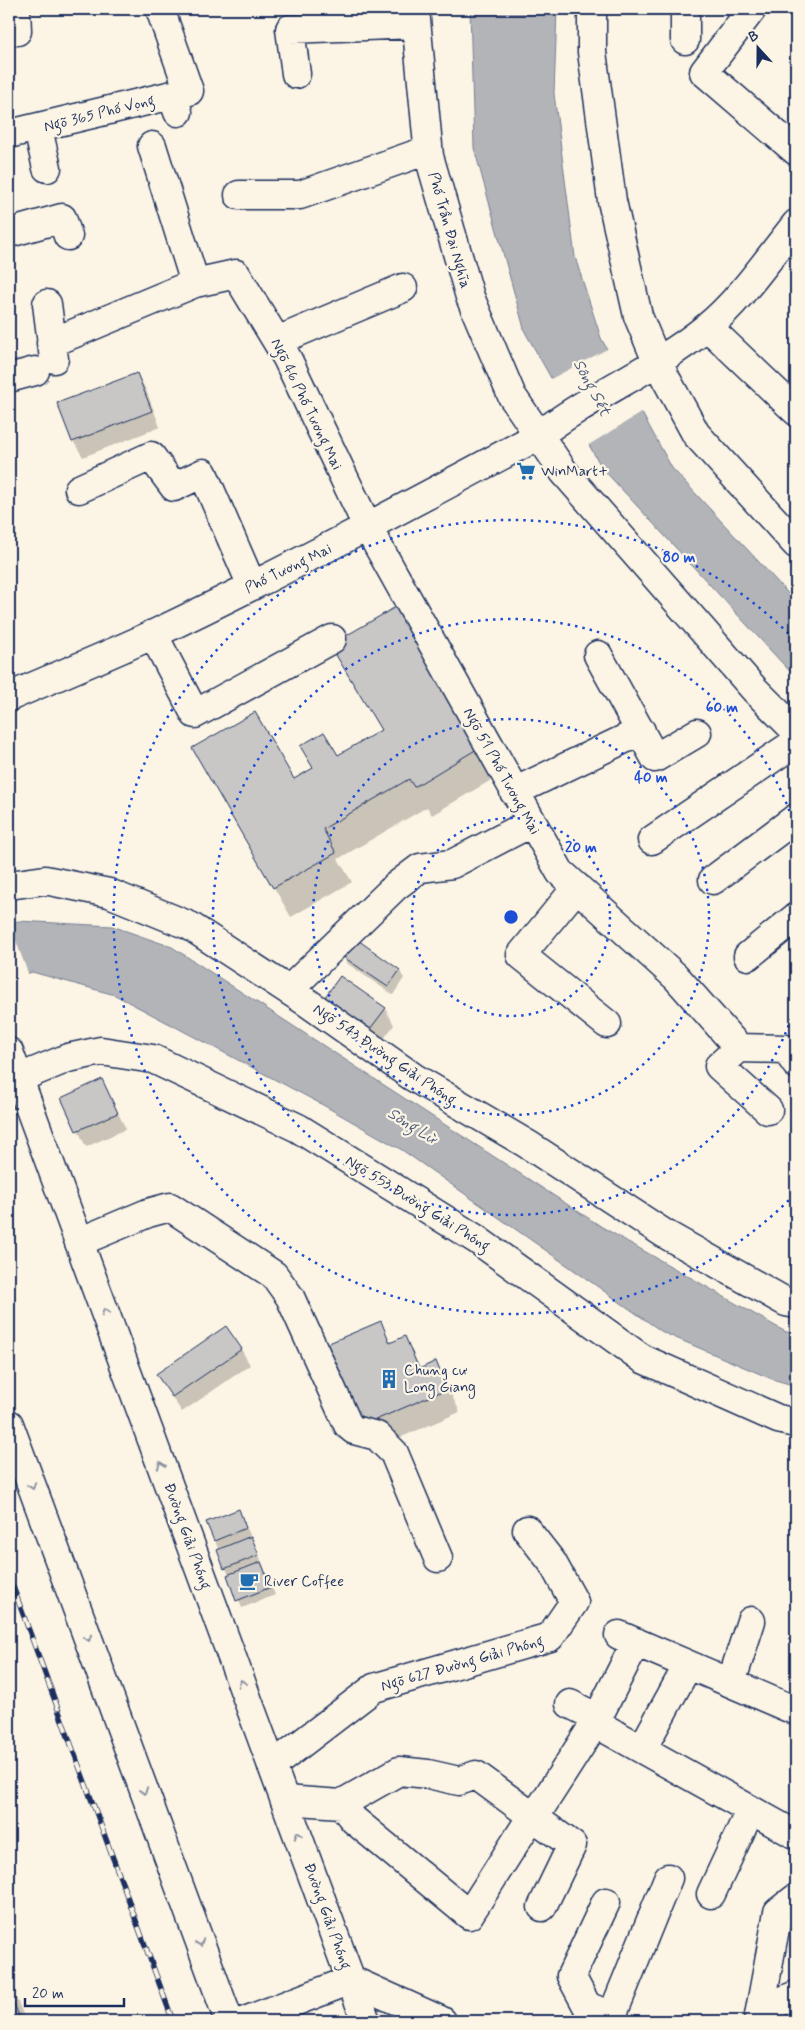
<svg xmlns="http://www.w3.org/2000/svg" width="805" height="2030" viewBox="0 0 805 2030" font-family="Mynerve,sans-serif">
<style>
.water{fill:#b2b4b8;stroke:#767f94}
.pier{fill:#fcf5e5}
.shadow{fill:#0003}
.building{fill:#c8c7c6;stroke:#1b2f5e}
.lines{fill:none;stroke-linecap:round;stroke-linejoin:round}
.minor-casing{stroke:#1b2f5e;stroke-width:31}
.major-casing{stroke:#1b2f5e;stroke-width:31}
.minor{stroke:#fcf5e5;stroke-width:28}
.major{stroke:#fcf5e5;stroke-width:28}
.rail-casing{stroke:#1b2f5e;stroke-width:5.5}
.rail{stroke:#fcf5e5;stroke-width:4;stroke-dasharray:11;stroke-linecap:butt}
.oneway{stroke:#8c92a2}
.ring{fill:none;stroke:#1d4ed8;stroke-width:2.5;stroke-dasharray:2.5 5}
.labels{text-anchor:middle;stroke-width:4.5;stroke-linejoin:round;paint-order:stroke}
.street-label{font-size:15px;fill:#1b2f5e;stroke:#fcf5e5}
.poi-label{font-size:15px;fill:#1b2f5e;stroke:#fcf5e5;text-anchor:start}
.water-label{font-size:16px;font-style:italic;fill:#485779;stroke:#fcf5e5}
.centre{fill:#1d4ed8;stroke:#fcf5e5;stroke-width:2.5}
.ring-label{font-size:15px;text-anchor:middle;font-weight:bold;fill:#1d4ed8;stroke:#fcf5e5;stroke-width:4.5;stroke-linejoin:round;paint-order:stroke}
</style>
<rect width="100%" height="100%" fill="#fcf5e5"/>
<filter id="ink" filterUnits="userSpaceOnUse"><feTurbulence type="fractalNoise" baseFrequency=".02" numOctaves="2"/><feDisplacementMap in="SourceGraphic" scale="10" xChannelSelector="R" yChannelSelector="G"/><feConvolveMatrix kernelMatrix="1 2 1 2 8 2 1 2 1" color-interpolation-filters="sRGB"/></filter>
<g filter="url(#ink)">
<path class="water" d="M470 9H557L554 94 575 257 601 338 672 468 796 602V678L602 468 525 332 474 148Z
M18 921 112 926 172 947 602 1227 784 1331 796 1335V1386L772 1379 664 1333 402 1150 323 1105 115 995 32 972 9 981V925Z"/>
<path class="pier" d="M609 348 644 411 587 446 549 380Z
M9 922 29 976 9 983Z"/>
<path class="shadow" d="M137 374 146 390 160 427 83 457 73 441Z
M399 607 498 776 432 815 427 807 338 859 352 882 291 917 194 748 294 781 382 731Z
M343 956 399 970 404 978 393 995 348 964Z
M327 997 385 1008 394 1025 380 1044 336 1013Z
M102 1081 126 1129 86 1147 63 1098Z
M380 1323 392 1343 404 1338 421 1369 435 1363 460 1412 371 1450 358 1427Z
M241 1349 250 1365 182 1412 167 1390Z
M238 1510 255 1545 275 1595 242 1608 208 1523Z
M9 1985 17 2000 26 2021H9Z"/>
<path class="building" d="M137 373 152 411 72 442 57 403Z
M399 605 482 746 414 787 409 779 323 829 336 853 273 888 192 748 255 712 294 779 313 768 300 746 324 732 338 755 381 730 330 645Z
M355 938 400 970 388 987 342 956Z
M340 976 386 1008 370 1029 325 997Z
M102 1079 118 1113 76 1131 61 1098Z
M381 1321 390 1343 405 1336 419 1369 436 1361 447 1389 357 1428 322 1346Z
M226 1326 242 1349 172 1397 156 1374Z
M239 1509 246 1528 214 1541 206 1522Z
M251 1536 259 1555 224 1569 217 1550Z
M261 1562 271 1587 236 1601 227 1575Z
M9 1991 21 2021H9Z"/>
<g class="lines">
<g class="minor-casing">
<path id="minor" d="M16 9 17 31
M160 9 189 91
M415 9 429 156 470 297 512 396 564 472 755 690 796 731
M592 9V52L612 201 638 316 658 364 696 434 796 544
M685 9V40
M752 9 704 72 796 151
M296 74 290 29 415 24
M38 129 47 168
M9 134 172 95 178 112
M152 146 195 283
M239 195H300L428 150
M9 233 62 218 68 236
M47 304 54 359
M708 327 796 411
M277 341 403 288
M51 343 195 283 236 274 287 358 368 528 560 872 676 977 739 1048 786 1049 796 1064
M9 378 35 371
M79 489 151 456 174 487 203 473 252 586
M153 634 195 714 332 639
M598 655 655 758 697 733
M9 697C57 676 107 656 154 634 284 572 411 504 538 436 591 395 654 370 707 327 739 302 770 256 796 224
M514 792 641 731
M652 840 796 742
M713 880 796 818
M9 885 45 880 109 893 190 926 308 1003 413 1077 527 1144 665 1234 786 1302 796 1304
M577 887 521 955 607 1024
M748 956 796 917
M289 990 396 886 420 868 452 864 531 823
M739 1048 719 1066 768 1110
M19 1078 68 1058 101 1051 153 1059 298 1128 476 1239 643 1359 778 1419 796 1423
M79 1242 148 1213 170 1207 274 1275 290 1297 348 1425 354 1430 377 1436 394 1453 438 1558
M619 1635 796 1711
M731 1683 751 1621
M570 1704 598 1718
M595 1723 796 1835
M642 1749 688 1665
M272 1766 374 1688 550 1637 574 1602 552 1562 527 1530
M285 1800 341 1804 399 1771 428 1774 459 1781 476 1775 532 1816 543 1804 595 1723 636 1642
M341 1804 354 1820 469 1915 532 1816 572 1845 542 1907
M711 1894 750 1811
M606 1902 571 1976 587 2006 611 2016
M351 1980 442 2021
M760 2010 796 1995
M610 2021 668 1878
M758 2021 778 1912 796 1898"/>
</g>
<g class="major-casing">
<path id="major" d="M9 1052 366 2021
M9 1424 229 2021
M245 2021 351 1980"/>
</g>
<use href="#minor" class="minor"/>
<use href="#major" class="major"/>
<g class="rail-casing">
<path id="rail" d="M9 1576 173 2021"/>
</g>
<use href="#rail" class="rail"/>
</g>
<defs><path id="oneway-chevron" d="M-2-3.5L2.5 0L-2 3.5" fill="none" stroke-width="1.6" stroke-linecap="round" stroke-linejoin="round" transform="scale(1.25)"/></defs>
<g class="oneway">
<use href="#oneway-chevron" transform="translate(105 1312) rotate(-110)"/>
<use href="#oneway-chevron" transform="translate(161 1465) rotate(-110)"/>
<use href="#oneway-chevron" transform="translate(32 1486) rotate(70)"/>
<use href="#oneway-chevron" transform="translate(88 1638) rotate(70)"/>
<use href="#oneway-chevron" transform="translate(242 1683) rotate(-110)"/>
<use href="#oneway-chevron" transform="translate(144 1791) rotate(70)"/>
<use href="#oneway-chevron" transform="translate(298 1835) rotate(-110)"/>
<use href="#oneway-chevron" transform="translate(200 1943) rotate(70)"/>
</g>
</g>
<g class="ring">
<circle cx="511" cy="917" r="99"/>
<circle cx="511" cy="917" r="198"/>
<path d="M796 1004A298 298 0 1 1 796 830"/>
<path d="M794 1195A397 397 0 1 1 794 639"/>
</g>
<defs>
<g id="supermarket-bare" transform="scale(1.5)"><path d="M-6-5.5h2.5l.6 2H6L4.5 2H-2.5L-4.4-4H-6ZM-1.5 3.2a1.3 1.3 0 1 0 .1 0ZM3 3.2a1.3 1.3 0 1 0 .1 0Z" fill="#1f6fb2" stroke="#fcf5e5" stroke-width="2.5" paint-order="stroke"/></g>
<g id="building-bare" transform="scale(1.5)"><path d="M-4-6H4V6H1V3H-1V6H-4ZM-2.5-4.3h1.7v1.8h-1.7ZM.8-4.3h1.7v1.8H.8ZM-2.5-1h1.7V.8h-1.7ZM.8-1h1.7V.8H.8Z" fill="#1f6fb2" stroke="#fcf5e5" stroke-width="2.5" paint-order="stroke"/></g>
<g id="cafe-bare" transform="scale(1.5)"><path d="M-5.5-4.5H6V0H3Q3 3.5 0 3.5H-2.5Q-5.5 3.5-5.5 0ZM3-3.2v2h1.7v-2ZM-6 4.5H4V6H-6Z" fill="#1f6fb2" stroke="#fcf5e5" stroke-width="2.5" paint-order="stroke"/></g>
</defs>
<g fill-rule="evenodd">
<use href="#supermarket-bare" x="526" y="471"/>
<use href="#building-bare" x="389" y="1379"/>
<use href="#cafe-bare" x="249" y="1581"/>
</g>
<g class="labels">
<g class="street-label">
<text transform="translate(99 113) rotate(-14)" y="5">Ngõ 365 Phố Vọng</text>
<text transform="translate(450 230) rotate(74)" y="5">Phố Trần Đại Nghĩa</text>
<text transform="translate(307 404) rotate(64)" y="5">Ngõ 46 Phố Tương Mai</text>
<text transform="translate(288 568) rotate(-26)" y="5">Phố Tương Mai</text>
<text transform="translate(502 771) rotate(61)" y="5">Ngõ 51 Phố Tương Mai</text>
<text transform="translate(385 1054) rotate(34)" y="5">Ngõ 543 Đường Giải Phóng</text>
<text transform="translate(418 1203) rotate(32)" y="5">Ngõ 553 Đường Giải Phóng</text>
<text transform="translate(188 1536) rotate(70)" y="5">Đường Giải Phóng</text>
<text transform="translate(462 1663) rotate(-16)" y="5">Ngõ 627 Đường Giải Phóng</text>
<text transform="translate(328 1916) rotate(70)" y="5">Đường Giải Phóng</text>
</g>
<g class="poi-label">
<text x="541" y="476">WinMart+</text>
<text x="404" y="1375">Chung cư<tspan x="404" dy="17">Long Giang</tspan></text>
<text x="264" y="1586">River Coffee</text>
</g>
<g class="water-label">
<text transform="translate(593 387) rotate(62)" y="6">Sông Sét</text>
<text transform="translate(413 1125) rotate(32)" y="6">Sông Lừ</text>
</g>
</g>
<circle cx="511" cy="917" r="8" class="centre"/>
<g class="ring-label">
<text x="679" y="562">80 m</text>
<text x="722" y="712">60 m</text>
<text x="651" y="782">40 m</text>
<text x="581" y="852">20 m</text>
</g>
<rect width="805" height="2030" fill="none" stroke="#fcf5e5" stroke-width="30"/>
<rect x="15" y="15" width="775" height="2000" fill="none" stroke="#1b2f5e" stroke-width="2" filter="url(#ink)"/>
<g transform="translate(758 48) rotate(339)" stroke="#fcf5e5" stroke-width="4" paint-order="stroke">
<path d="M0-4L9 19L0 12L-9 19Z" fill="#1b2f5e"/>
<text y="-8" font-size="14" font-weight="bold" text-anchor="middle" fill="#1b2f5e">B</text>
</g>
<path d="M25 1998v8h99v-8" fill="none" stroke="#1b2f5e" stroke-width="2.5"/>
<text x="32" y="1998" font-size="15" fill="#1b2f5e" stroke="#fcf5e5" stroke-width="4" paint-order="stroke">20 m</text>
</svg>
